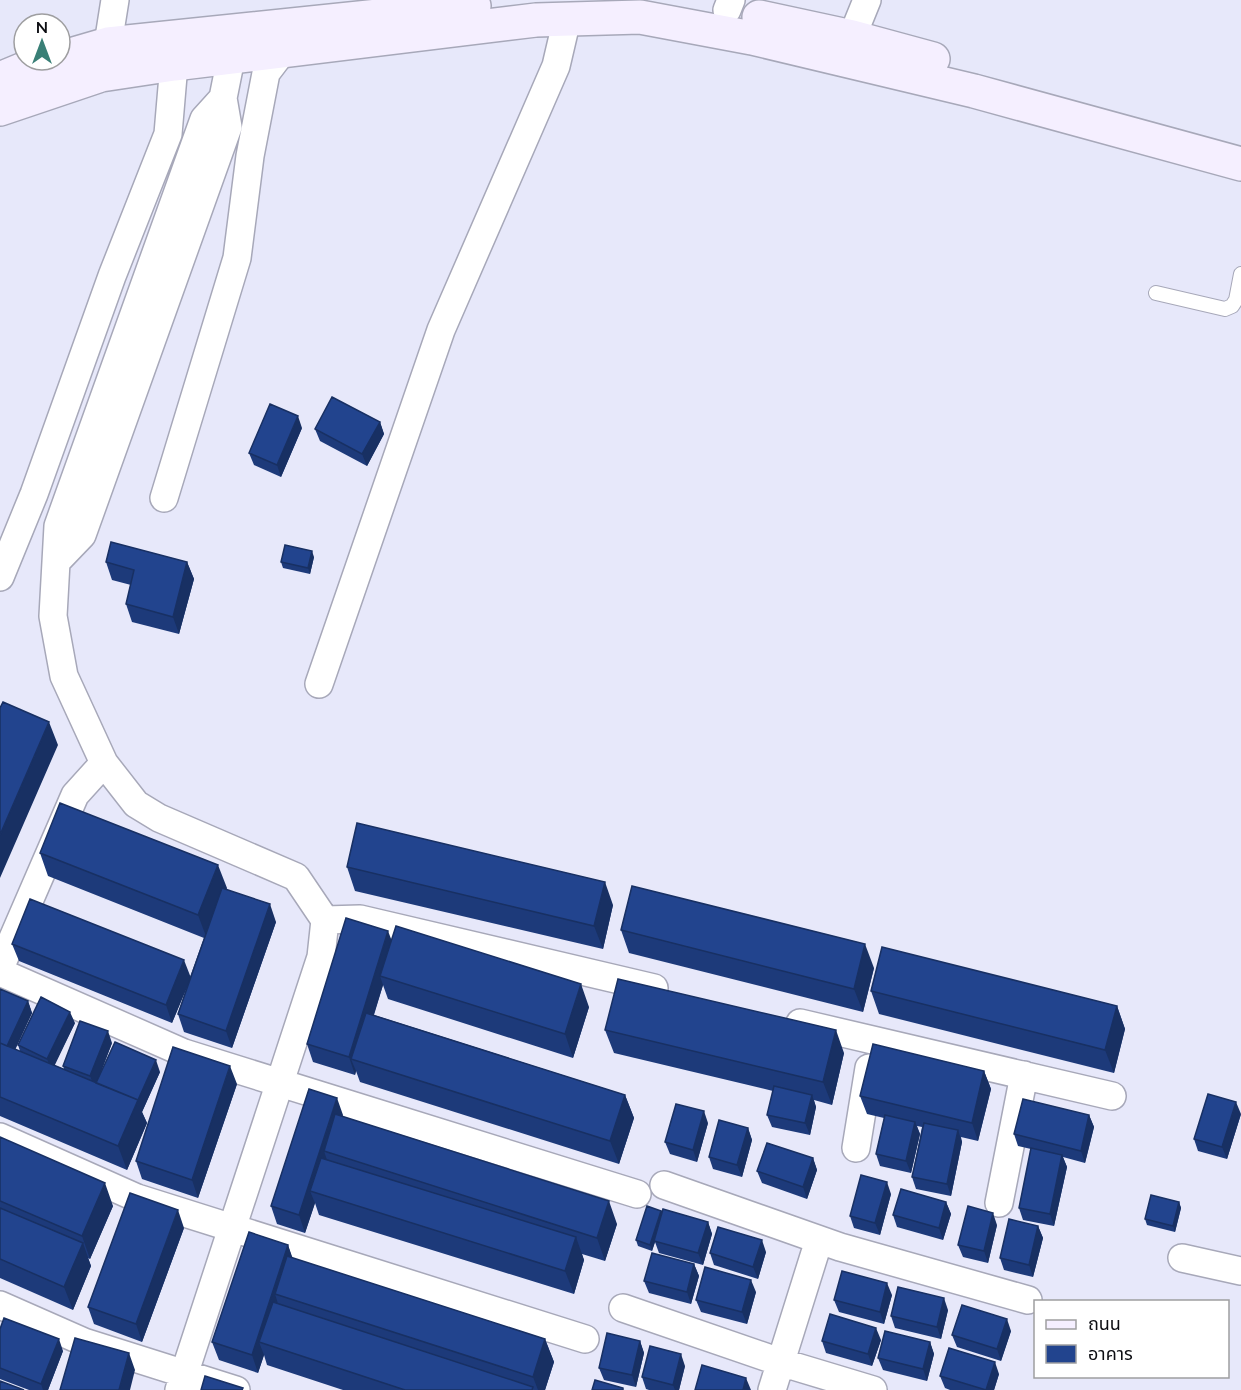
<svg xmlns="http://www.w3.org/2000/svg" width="1241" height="1390" viewBox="0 0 1241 1390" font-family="Lato,'Noto Sans Thai',sans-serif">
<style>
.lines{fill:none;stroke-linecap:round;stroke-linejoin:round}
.lane-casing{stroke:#a7a8b9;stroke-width:16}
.street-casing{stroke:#a7a8b9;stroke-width:30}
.secondary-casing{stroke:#a7a8b9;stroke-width:36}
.lane{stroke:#fff;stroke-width:14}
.street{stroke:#fff;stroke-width:27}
.secondary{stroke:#f5efff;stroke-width:33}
.wall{fill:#1d3a7a}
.shaded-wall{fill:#183063}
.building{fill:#22448e;stroke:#183063;stroke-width:1.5}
</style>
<rect width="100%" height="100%" fill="#e7e8fa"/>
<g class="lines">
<g class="lane-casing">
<path id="lane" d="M1156 293 1225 309 1232 306 1236 300 1241 274"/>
</g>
<g class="street-casing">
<path id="street" d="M727 10 731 0
M852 37 867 0
M108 44 115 0
M164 498 237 258 250 156 266 73 282 52
M57 561 82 535 228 127 223 98 235 38
M0 577 34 494 112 276 168 134 174 64
M319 684 441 330 556 66 567 19
M325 920 360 919 654 988
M0 968 75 795 104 763
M0 972 184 1053 637 1194
M800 1023 1112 1096
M0 1137 137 1198 585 1339
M856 1148 869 1068
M664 1185 840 1247 1028 1300
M999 1203 1024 1075
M1182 1258 1241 1271
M0 1305 84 1342 236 1390
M623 1308 780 1362 873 1390
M179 1390 321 957 325 920 296 877 159 818 136 804 104 763 64 676 53 616 58 526 204 119 223 98
M772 1390 819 1240"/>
</g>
<g class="secondary-casing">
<path id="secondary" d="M759 17 852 37 933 59
M60 58 108 44 474 6
M0 79 31 66 52 60
M0 109 101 75 174 64 536 20 640 17 752 38 974 91 1241 164"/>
</g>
<use href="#lane" class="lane"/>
<use href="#street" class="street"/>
<use href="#secondary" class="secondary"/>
</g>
<path class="wall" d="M380 422 384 434 367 466 320 441 315 429Z
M302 428 281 477 254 465 249 453Z
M314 557 310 574 283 568 281 562Z
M106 562H187L194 579 179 634 132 622 126 604 131 585 112 580Z
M40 853 227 888 226 889 276 922 232 1048 184 1032 178 1014 187 986 172 1023 19 961 12 944 190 977 204 938 48 876Z
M347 867 613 905 603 949 355 891Z
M621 930 874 968 863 1012 629 953Z
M391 939 589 1007 573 1058 388 999 383 985 374 1015 625 1095 634 1118 619 1164 360 1082 356 1071 355 1075 313 1062 307 1044Z
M0 989 28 1001 32 1013 15 1049 20 1051 18 1045 75 1023 54 1065 64 1069 63 1066 112 1043 100 1074 160 1072 142 1112 147 1123 127 1170 0 1116Z
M871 991 1117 1006 1125 1029 1114 1073 879 1014Z
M605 1030 844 1053 832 1105 814 1100 816 1107 810 1135 772 1127 767 1115 773 1091 614 1053Z
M984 1071 991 1089 978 1141 961 1137 962 1142 951 1196 916 1189 912 1177 922 1127 917 1126 920 1134 911 1173 880 1166 876 1154 884 1118 867 1114 860 1096Z
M237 1084 198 1198 142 1179 136 1161Z
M1241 1114 1227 1159 1198 1151 1194 1139Z
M343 1115V1117L617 1224 605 1261 582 1254 584 1260 574 1294 319 1215 315 1203 305 1233 277 1224 271 1206Z
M1089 1115 1094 1127 1085 1163 1063 1157 1067 1167 1054 1226 1023 1220 1019 1208 1031 1149 1018 1146 1014 1134Z
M708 1123 697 1162 670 1154 665 1142Z
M748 1128 752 1140 742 1177 713 1169 709 1157Z
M0 1137 113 1206 90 1259 88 1258 91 1266 73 1310 0 1278Z
M813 1158 817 1170 807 1199 762 1183 757 1171Z
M891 1194 880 1235 854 1228 850 1216Z
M946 1202 951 1214 943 1240 897 1227 893 1215Z
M1179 1202 1181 1208 1175 1232 1147 1225 1145 1219Z
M662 1214 708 1222 712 1234 703 1265 659 1253 655 1242 652 1251 638 1246 636 1240Z
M997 1225 988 1263 963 1257 958 1245Z
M1038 1226 1043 1238 1033 1277 1004 1270 1000 1258Z
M184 1228 142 1342 94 1324 88 1307Z
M288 1245 292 1258 545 1339 554 1362 545 1390H343L267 1365 264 1355 258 1373 219 1360 212 1342Z
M766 1252 758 1279 714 1265 710 1253Z
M694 1264 699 1276 691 1304 649 1293 644 1281Z
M756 1292 747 1324 701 1312 696 1300Z
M892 1295 884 1324 839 1312 834 1300Z
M948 1310 941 1339 895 1328 891 1316Z
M0 1329 63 1351 48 1390H29L0 1379Z
M1011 1331 1001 1361 957 1347 952 1335Z
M881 1340 872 1366 826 1353 822 1341Z
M640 1341 644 1353 636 1387 604 1380 599 1368Z
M930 1342 934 1354 927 1381 883 1370 878 1358Z
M685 1366 679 1390H649L646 1389 642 1377Z
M999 1374 994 1390H950L945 1388 940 1376Z"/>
<path class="shaded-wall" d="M298 416 302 428 281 477 277 465Z
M380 422 384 434 367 466 362 454Z
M312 551 314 557 310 574 308 568Z
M187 562 194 579 179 634 173 617Z
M49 722 58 745 0 878V835Z
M218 865 227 888 207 939 198 915Z
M605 882 613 905 603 949 594 926Z
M270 904 276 922 232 1048 226 1031Z
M388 931 395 949 380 976 383 985 359 1061 351 1059 356 1071 355 1075 349 1057Z
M865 944 874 968 863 1012 854 989Z
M184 960 191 978 172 1023 166 1005Z
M581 984 589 1007 573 1058 565 1034Z
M28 1001 32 1013 11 1059 7 1047Z
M1117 1006 1125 1029 1114 1073 1105 1050Z
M70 1012 75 1023 52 1071 47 1059Z
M836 1030 844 1053 832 1105 823 1082Z
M108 1031 112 1043 95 1088 90 1076Z
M156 1060 160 1072 142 1112 147 1123 127 1170 118 1146Z
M230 1066 237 1084 198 1198 192 1180Z
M984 1071 991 1089 978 1141 972 1123Z
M625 1095 634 1118 619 1164 610 1141Z
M812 1095 816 1107 810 1135 805 1123Z
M337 1098 343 1115 331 1154 324 1151 328 1163 310 1191 315 1203 305 1233 299 1215Z
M1236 1102 1241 1114 1227 1159 1222 1147Z
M704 1111 708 1123 697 1162 693 1150Z
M1089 1115 1094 1127 1085 1163 1081 1151Z
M915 1122 920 1134 911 1173 906 1161Z
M748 1128 752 1140 742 1177 737 1165Z
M958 1130 962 1142 951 1196 947 1184Z
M1062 1155 1067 1167 1054 1226 1050 1214Z
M813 1158 817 1170 807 1199 803 1187Z
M887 1182 891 1194 880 1235 875 1223Z
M105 1183 113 1206 90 1259 82 1236Z
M609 1201 617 1224 605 1261 597 1238Z
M946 1202 951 1214 943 1240 939 1228Z
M1179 1202 1181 1208 1175 1232 1173 1226Z
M178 1210 184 1228 142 1342 136 1324Z
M661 1211 663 1217 654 1241 655 1242 652 1251 650 1245Z
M993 1213 997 1225 988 1263 984 1251Z
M708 1222 712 1234 703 1265 698 1253Z
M1038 1226 1043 1238 1033 1277 1029 1265Z
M576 1237 584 1260 574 1294 565 1271Z
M762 1240 766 1252 758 1279 753 1267Z
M83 1243 91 1266 73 1310 64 1287Z
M288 1245 294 1262 275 1294 279 1307 259 1342 264 1355 258 1373 252 1355Z
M694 1264 699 1276 691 1304 687 1292Z
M751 1280 756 1292 747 1324 742 1312Z
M887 1283 892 1295 884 1324 880 1312Z
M944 1298 948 1310 941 1339 937 1327Z
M1007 1319 1011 1331 1001 1361 997 1349Z
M876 1328 881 1340 872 1366 868 1354Z
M59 1339 63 1351 48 1390H43L41 1384Z
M545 1339 554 1362 545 1390H538L533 1377Z
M640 1341 644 1353 636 1387 632 1375Z
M930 1342 934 1354 927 1381 923 1369Z
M129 1353 135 1370 130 1390H119Z
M681 1354 685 1366 679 1390H675L673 1385Z
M995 1362 999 1374 994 1390H986Z
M746 1378 751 1390H743Z"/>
<path class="building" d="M332 397 380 422 362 454 315 429Z
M270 404 298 416 277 465 249 453Z
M111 542 187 562 173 617 126 604 134 570 106 562Z
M285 545 312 551 308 568 281 562Z
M3 702 49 722 0 835V708Z
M60 803 218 865 198 915 40 853Z
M357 823 605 882 594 926 347 867Z
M632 886 865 944 854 989 621 930Z
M222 888 270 904 226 1031 178 1014Z
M30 899 184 960 166 1005 12 944Z
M346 918 388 931 349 1057 307 1044Z
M396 926 581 984 565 1034 380 976Z
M882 947 1117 1006 1105 1050 871 991Z
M618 979 836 1030 823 1082 605 1030Z
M0 989 28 1001 7 1046 0 1043Z
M41 997 70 1012 47 1059 18 1045Z
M366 1013 625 1095 610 1141 351 1059Z
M80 1021 108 1031 90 1076 63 1066Z
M115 1042 156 1060 138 1100 96 1083Z
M0 1043 138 1100 118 1146 0 1097Z
M873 1044 984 1071 972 1123 860 1096Z
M173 1047 230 1066 192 1180 136 1161Z
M774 1086 812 1095 805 1123 767 1115Z
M309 1089 337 1098 299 1215 271 1206Z
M1208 1094 1236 1102 1222 1147 1194 1139Z
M1023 1099 1089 1115 1081 1151 1014 1134Z
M676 1104 704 1111 693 1150 665 1142Z
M335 1114 609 1201 597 1238 324 1151Z
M885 1115 915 1122 906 1161 876 1154Z
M719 1120 748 1128 737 1165 709 1157Z
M924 1123 958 1130 947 1184 912 1177Z
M0 1137 105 1183 82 1236 0 1201Z
M767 1143 813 1158 803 1187 757 1171Z
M1031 1148 1062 1155 1050 1214 1019 1208Z
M321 1158 576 1237 565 1271 310 1191Z
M861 1175 887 1182 875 1223 850 1216Z
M901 1189 946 1202 939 1228 893 1215Z
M130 1193 178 1210 136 1324 88 1307Z
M1151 1195 1179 1202 1173 1226 1145 1219Z
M647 1206 661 1211 650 1245 636 1240Z
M968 1206 993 1213 984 1251 958 1245Z
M0 1208 83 1243 64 1287 0 1259Z
M663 1209 708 1222 698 1253 654 1241Z
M1009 1219 1038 1226 1029 1265 1000 1258Z
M718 1227 762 1240 753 1267 710 1253Z
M249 1232 288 1245 252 1355 212 1342Z
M652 1253 694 1264 687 1292 644 1281Z
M287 1256 545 1339 533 1377 275 1294Z
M705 1267 751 1280 742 1312 696 1300Z
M842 1271 887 1283 880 1312 834 1300Z
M898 1287 944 1298 937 1327 891 1316Z
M273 1302 533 1387 532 1390H405L259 1342Z
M962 1305 1007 1319 997 1349 952 1335Z
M830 1314 876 1328 868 1354 822 1341Z
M4 1318 59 1339 41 1384 0 1368V1329Z
M885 1331 930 1342 923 1369 878 1358Z
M607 1333 640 1341 632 1375 599 1368Z
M75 1338 129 1353 119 1390H60Z
M650 1346 681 1354 673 1385 642 1377Z
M949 1348 995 1362 986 1390 940 1376Z
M702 1365 746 1378 743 1390H695Z
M205 1376 243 1388 242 1390H201Z
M595 1380 623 1388V1390H592Z
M0 1381 24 1390H0Z"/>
<rect x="1034" y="1300" width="195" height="78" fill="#ffffff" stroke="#9e9ea0" stroke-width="1.5"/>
<rect x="1046" y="1320" width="30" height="9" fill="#f5efff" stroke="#9e9ea0" stroke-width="1.5"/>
<text x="1088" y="1330" font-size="18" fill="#0c0d12">ถนน</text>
<rect x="1046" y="1345" width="30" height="18" fill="#22448e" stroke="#9e9ea0" stroke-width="1.5"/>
<text x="1088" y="1360" font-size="18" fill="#0c0d12">อาคาร</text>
<g transform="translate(42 42)"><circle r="28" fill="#ffffff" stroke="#9e9ea0" stroke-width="1.5"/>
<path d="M0-4.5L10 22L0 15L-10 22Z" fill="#397f76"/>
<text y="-9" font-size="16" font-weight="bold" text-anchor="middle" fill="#0c0d12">N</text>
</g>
</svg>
